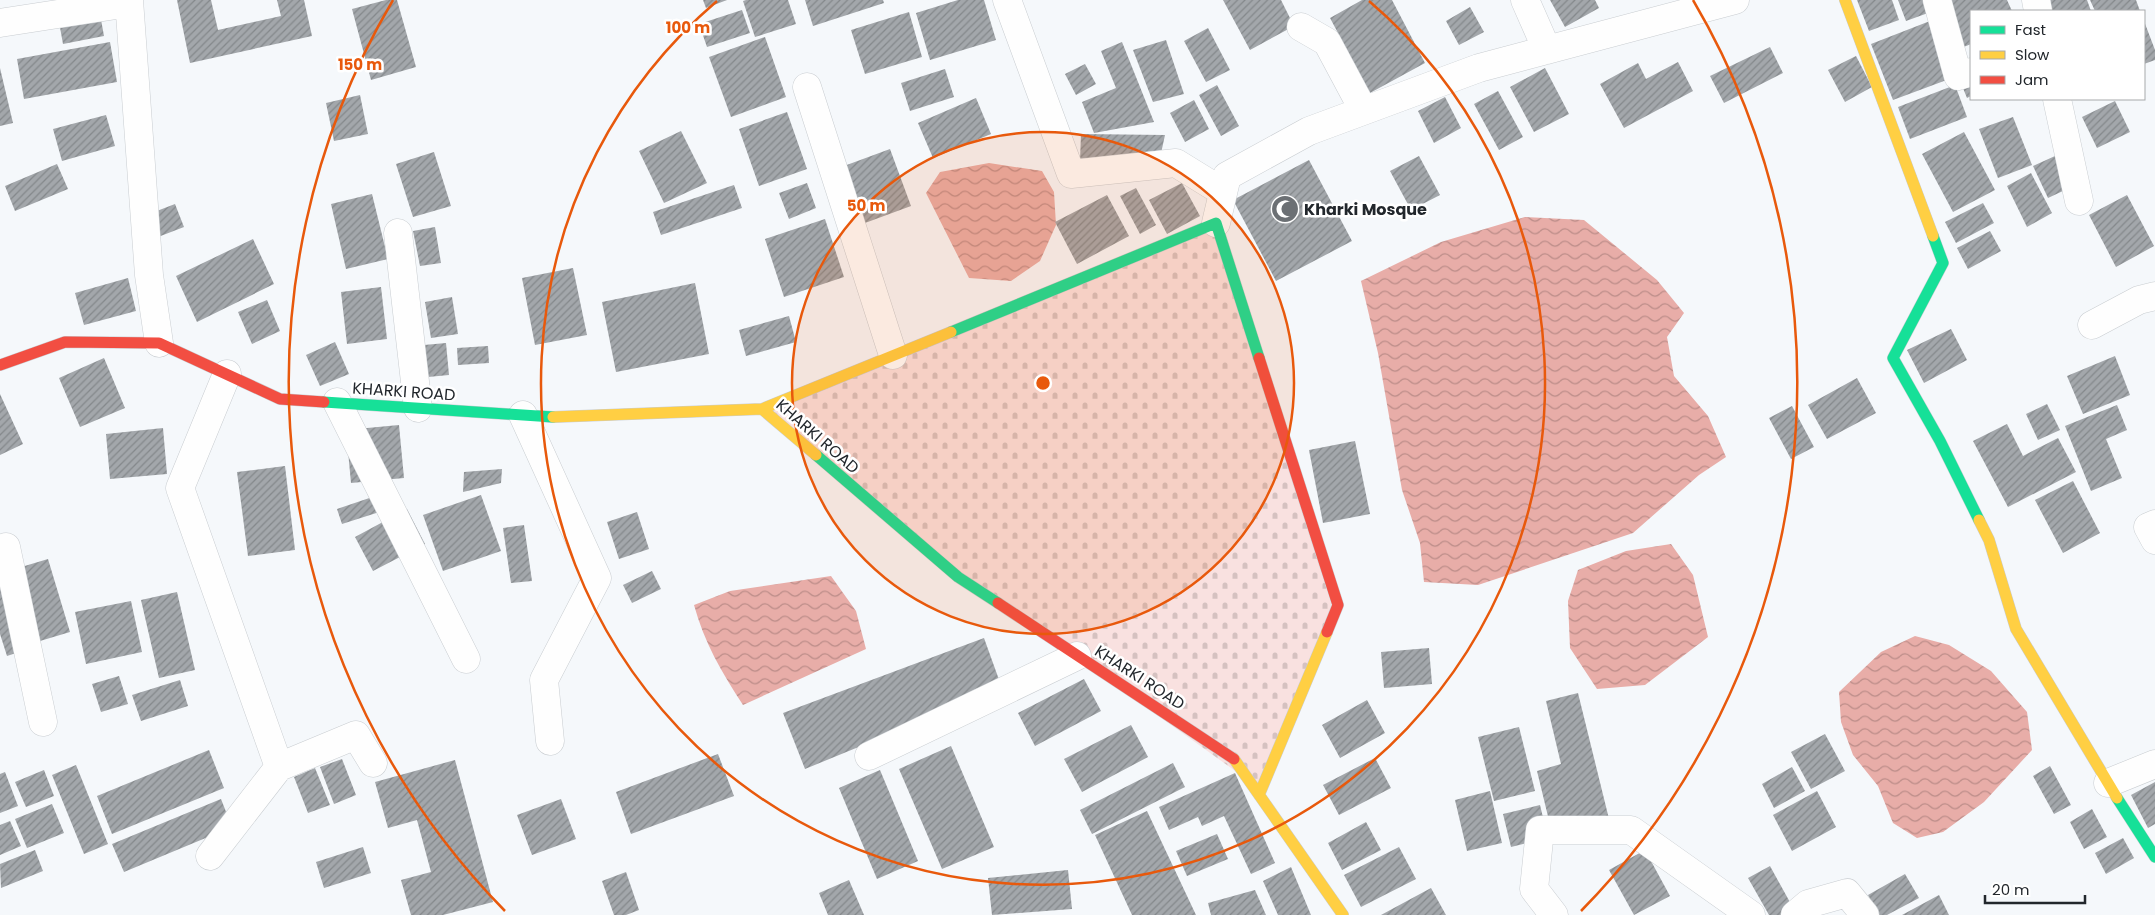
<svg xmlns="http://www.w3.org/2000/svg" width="2155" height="915" viewBox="0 0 2155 915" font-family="Poppins,sans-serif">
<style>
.cemetery{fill:url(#cemetery-stones)}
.water{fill:url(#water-waves)}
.building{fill:url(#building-hatch)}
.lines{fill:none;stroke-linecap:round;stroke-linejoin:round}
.street-casing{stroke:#c9cdd1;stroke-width:29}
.fast-casing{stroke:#c9cdd1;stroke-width:12}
.slow-casing{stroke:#c9cdd1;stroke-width:12}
.jam-casing{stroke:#c9cdd1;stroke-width:12}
.street{stroke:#fefefe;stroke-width:28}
.fast{stroke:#16e098;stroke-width:11}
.slow{stroke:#ffcf43;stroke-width:11}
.jam{stroke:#f24e42;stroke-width:11}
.ring{fill:none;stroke:#e8590c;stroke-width:2.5}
.labels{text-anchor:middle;stroke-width:5;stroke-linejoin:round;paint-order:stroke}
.poi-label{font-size:16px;font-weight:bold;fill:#22272c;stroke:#fff;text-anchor:start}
.street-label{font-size:16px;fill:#22272c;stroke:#fff}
.centre{fill:#e8590c;stroke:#fff;stroke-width:2.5}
.ring-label{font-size:15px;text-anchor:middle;font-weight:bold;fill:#e8590c;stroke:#fff;stroke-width:5;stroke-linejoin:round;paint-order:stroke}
</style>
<defs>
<pattern id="cemetery-stones" width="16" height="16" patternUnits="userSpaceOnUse" patternTransform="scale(1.25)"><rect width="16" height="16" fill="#f9e1e0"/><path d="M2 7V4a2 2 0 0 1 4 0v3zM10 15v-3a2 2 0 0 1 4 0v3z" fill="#d5c1c0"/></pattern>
<pattern id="water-waves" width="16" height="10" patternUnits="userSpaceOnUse" patternTransform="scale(1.25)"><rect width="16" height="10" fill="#e8ada8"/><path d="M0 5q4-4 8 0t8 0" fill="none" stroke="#bc8d89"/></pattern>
<pattern id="building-hatch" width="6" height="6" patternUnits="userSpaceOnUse" patternTransform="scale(1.25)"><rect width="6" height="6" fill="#a3a7ab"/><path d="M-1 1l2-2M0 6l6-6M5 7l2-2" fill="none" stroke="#84888b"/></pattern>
</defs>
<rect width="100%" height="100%" fill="#f5f8fb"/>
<path class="cemetery" d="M1213 228 1332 606 1259 788 962 575 771 410Z"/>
<path class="water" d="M989 163 1042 171 1054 192 1056 225 1040 261 1011 281 969 278 926 193 940 172Z
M1525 217 1584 220 1657 280 1684 313 1667 337 1674 376 1708 416 1726 457 1699 475 1633 533 1478 585 1424 582 1420 543 1402 490 1378 353 1361 281 1441 242Z
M1671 544 1693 575 1708 637 1645 685 1597 689 1570 648 1568 601 1578 570 1626 551Z
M831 576 856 611 866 649 743 705C722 673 704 642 694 605L730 591Z
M1915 636 1949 645 1991 671 2027 712 2032 750 1984 802 1943 832 1917 838 1893 823 1878 786 1853 755 1841 722 1839 692 1881 652Z"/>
<path class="building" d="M177 0H211L218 30 281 16 277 0H304L312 36 190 63Z
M386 0H397L416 67 371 80 352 9Z
M703 0H727L706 8Z
M746 0H788L796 24 755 37 743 1Z
M805 0H883L884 3 813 26Z
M958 0H984L996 40 930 60 916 13Z
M1223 0H1281L1294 26 1250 50Z
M1362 0H1392L1425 63 1370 93 1330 18Z
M1550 0H1595L1599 8 1565 27Z
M1857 0H1892L1899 20 1869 31Z
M1898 0H1923L1928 13 1906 21Z
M1934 0H2007L2012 11H1971V44L1954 51Z
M2030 0H2087L2091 11H2034Z
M2090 0H2136L2140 11H2095Z
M1470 7 1484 32 1459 45 1446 21Z
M742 10 750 33 707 47 699 24Z
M909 12 922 57 865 74 851 30Z
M100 14 104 36 63 44 59 22Z
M1930 21 1952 78 1893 100 1871 44Z
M2144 21 2155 50V60L2144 64Z
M1208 28 1230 70 1206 82 1184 41Z
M765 37 786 97 731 117 709 57Z
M1166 40 1184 94 1153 102 1133 50Z
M110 42 117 82 24 99 17 59Z
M1122 42 1154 122 1094 133 1082 102 1116 88 1101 51Z
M1770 47 1783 73 1724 103 1710 76Z
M1856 56 1872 87 1845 102 1828 70Z
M1971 60V96L1967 98 1954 66Z
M1678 62 1693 91 1624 128 1600 84 1638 63 1646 79Z
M1085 64 1096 84 1076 95 1065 74Z
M0 68 13 123 0 126Z
M1545 68 1569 114 1534 132 1510 87Z
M945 69 954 97 910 111 901 83Z
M1217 85 1239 126 1221 136 1199 95Z
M1955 85 1967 117 1910 139 1898 107Z
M1498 91 1523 137 1499 150 1474 104Z
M360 95 368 134 334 141 326 103Z
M1445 97 1461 128 1434 143 1418 111Z
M976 98 991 134 933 158 918 123Z
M1194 100 1209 129 1185 142 1170 113Z
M2115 101 2130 132 2097 148 2082 117Z
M787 112 807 169 759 186 739 129Z
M106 115 115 146 62 161 53 129Z
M2013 117 2032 165 1998 178 1979 129Z
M681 131 707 183 664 203 639 151Z
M1964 132 1995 190 1953 212 1922 154Z
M1081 134 1165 135 1160 158 1080 161Z
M890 149 911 206 865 223 844 166Z
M2066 151 2082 182 2048 198 2033 166Z
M434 152 451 206 413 217 396 164Z
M1419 156 1440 195 1411 210 1390 171Z
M1309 160 1352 241 1276 281 1233 200Z
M57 164 68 189 15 211 5 186Z
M2031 173 2052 213 2027 227 2007 186Z
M807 183 816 208 789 219 779 193Z
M1182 183 1200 216 1167 234 1149 200Z
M734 185 742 208 661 235 653 212Z
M1136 188 1156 225 1140 234 1120 196Z
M372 194 388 259 346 269 331 204Z
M1107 195 1129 236 1077 264 1055 222Z
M2127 195 2154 246 2116 267 2089 215Z
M1983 203 1994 223 1956 243 1945 222Z
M175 204 184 227 158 237 149 214Z
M825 219 844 277 784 297 765 239Z
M435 227 441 263 420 266 413 231Z
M1990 231 2001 251 1968 269 1957 248Z
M253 239 274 284 197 322 176 276Z
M573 268 587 335 535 345 522 278Z
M128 278 136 311 84 325 75 293Z
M695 283 709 354 616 372 602 302Z
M381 287 387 339 347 344 341 292Z
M452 297 458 334 431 338 425 302Z
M267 300 280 331 252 344 238 312Z
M789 316 796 342 746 356 739 330Z
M1951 329 1967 360 1924 383 1907 350Z
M335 342 349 374 320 386 306 355Z
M446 343 449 375 428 377 424 345Z
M488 346 489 363 458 365 457 348Z
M2115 356 2130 395 2083 414 2067 376Z
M104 358 125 408 80 427 59 378Z
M1857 378 1876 413 1827 439 1808 405Z
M0 394 23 444 0 455Z
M2047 404 2060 430 2038 440 2026 414Z
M2117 405 2127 430 2106 439 2122 478 2091 491 2065 426Z
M1792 406 1814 447 1791 459 1769 418Z
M2007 424 2023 456 2058 438 2076 472 2008 507 1973 441Z
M399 425 404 478 351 483 346 430Z
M163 428 167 474 110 479 106 434Z
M1355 441 1370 514 1323 523 1309 450Z
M285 466 295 550 248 556 237 472Z
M502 469 501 483 463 492 464 472Z
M2073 481 2100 533 2063 553 2035 500Z
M390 491 395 507 342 524 337 509Z
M481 495 501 551 443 571 423 515Z
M407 509 425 544 373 571 355 537Z
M637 512 649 549 619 559 607 522Z
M524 525 532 581 511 583 503 528Z
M0 552 31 648 7 656 0 634Z
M48 559 70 632 40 641 18 568Z
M652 571 661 589 632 603 623 585Z
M177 592 195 670 159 678 141 600Z
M131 601 142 652 86 664 75 612Z
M984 638 1002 688 805 769 783 713Z
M1429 648 1432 684 1384 688 1381 652Z
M119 676 128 704 101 712 92 684Z
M1084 679 1101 711 1035 746 1018 713Z
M180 680 188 706 141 721 132 695Z
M1578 693 1610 823 1553 837 1537 771 1561 764 1546 701Z
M1367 700 1385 733 1340 758 1322 725Z
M1131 725 1148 757 1082 792 1064 759Z
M1519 727 1535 791 1494 801 1478 737Z
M1825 734 1845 771 1811 789 1791 752Z
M951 746 994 847 942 869 899 769Z
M209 750 224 788 112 834 97 796Z
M718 754 734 796 631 834 616 792Z
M1375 758 1391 788 1339 815 1323 785Z
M342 759 356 795 334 804 320 767Z
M455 760 493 902 443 915H411L401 880 431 872 417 820 388 828 375 782Z
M1173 763 1185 787 1092 834 1080 810Z
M76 765 108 844 84 854 52 775Z
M2050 766 2071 805 2054 814 2033 776Z
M1792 767 1805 791 1774 808 1762 784Z
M315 768 330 805 308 813 294 777Z
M44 770 54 796 26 807 15 782Z
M880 770 918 861 877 879 839 788Z
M5 772 18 806 0 813V774Z
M1235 773 1275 863 1251 874 1224 816 1202 826 1198 817 1169 830 1159 807Z
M2155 782V824L2148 828 2131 795Z
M1490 791 1502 843 1467 851 1455 800Z
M1817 791 1836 827 1792 851 1773 815Z
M221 799 232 827 124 872 112 844Z
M561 799 576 839 532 855 517 815Z
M52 804 64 833 27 848 15 819Z
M1540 805 1548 838 1511 847 1503 814Z
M2092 809 2107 837 2084 849 2070 822Z
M1147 811 1196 915H1132L1095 835Z
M10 821 21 846 0 855V825Z
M1366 822 1381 850 1342 870 1328 843Z
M1217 834 1228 859 1187 876 1176 851Z
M2123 838 2134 858 2106 874 2095 853Z
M363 847 371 873 324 888 316 862Z
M1399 847 1416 879 1361 907 1344 875Z
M35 850 43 871 1 888 0 864Z
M1645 850 1670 896 1634 915 1609 870Z
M1770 866 1797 915H1769L1748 878Z
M1291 867 1311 915H1278L1263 881Z
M1068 870 1072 909 992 915 988 878Z
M626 872 639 910 626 915H614L602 881Z
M1905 874 1919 898 1887 915H1878L1868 895Z
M849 880 864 915H828L819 893Z
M1431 888 1446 915H1381Z
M1255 890 1266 915H1211L1208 903Z
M1939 895 1949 915H1902Z"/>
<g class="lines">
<g class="street-casing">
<path id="street" d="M129 0 149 275 159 343
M1007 0 1071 174 1176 163 1223 192
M1525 0 1547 50
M1937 0 1958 76 1971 72
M2036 0 2038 11
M0 23 129 3
M1301 27 1327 42 1358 100
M807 87 893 355
M2057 99 2079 201
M1216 223 1227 176 1309 131 1479 68 1735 0
M398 233 418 408
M2092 325 2139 300 2155 296
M227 374 180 488 279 767 356 735 373 763
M337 402 466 659
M523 415 597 578 544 680 550 741
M2155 524 2148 527 2155 540
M6 547 43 722
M869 756 1077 656
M2108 783 2155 764
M210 856 279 767
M1554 915 1534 889 1540 830H1631L1751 915
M1795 915 1808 904 1847 893 1865 915"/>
</g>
<g class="fast-casing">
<path id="fast" d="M1933 236 1943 263 1893 358 1940 441 1979 520
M951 332 1216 223 1259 358
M324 402 553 417
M816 455 958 577 998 603
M2117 798 2155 857"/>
</g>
<g class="slow-casing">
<path id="slow" d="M1845 0 1933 236
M762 409 951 332
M553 417 762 409 816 455
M1979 520 1989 540 2016 629 2117 798
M1234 759 1343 915
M1259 795 1327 632"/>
</g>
<g class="jam-casing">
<path id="jam" d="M1259 358 1338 605 1327 632
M0 365 65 342 159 343 280 399 324 402
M998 603 1234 759"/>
</g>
<use href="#street" class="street"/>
<use href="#fast" class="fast"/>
<use href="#slow" class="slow"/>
<use href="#jam" class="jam"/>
</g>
<circle cx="1043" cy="383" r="251" fill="#e8590c" fill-opacity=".12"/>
<g class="ring">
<circle cx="1043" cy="383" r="251"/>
<path d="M1369 1A502 502 0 1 1 717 1"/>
<path d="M505 911A754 754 0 0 1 393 0M1693 0A754 754 0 0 1 1581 911"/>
</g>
<defs>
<g id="mosque-disc" transform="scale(1.4375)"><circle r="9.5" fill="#6c7074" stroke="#fff"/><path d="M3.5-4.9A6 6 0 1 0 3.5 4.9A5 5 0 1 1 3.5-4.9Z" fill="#fff"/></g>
</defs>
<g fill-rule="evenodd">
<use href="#mosque-disc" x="1285" y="209"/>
</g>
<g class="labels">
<g class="poi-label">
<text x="1304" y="215">Kharki Mosque</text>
</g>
<g class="street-label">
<text transform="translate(404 391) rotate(4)" y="6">KHARKI ROAD</text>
<text transform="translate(818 436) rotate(41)" y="6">KHARKI ROAD</text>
<text transform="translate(1140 677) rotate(33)" y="6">KHARKI ROAD</text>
</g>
</g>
<circle cx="1043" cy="383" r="8" class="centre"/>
<g class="ring-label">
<text x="688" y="33">100 m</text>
<text x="360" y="70">150 m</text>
<text x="866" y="211">50 m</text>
</g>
<rect x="1970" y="10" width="175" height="90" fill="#ffffff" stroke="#a7a9ab"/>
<rect x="1980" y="26" width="25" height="8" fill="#16e098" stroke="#a7a9ab"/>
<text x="2015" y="35" font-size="15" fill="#22272c">Fast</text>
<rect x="1980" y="51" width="25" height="8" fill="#ffcf43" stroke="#a7a9ab"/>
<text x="2015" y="60" font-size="15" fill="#22272c">Slow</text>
<rect x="1980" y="76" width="25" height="8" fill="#f24e42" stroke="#a7a9ab"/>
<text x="2015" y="85" font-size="15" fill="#22272c">Jam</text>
<path d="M1985 895v8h100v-8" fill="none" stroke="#22272c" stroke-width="2.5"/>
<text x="1992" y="895" font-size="15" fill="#22272c" stroke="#ffffff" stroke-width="4" paint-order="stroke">20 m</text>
</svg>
